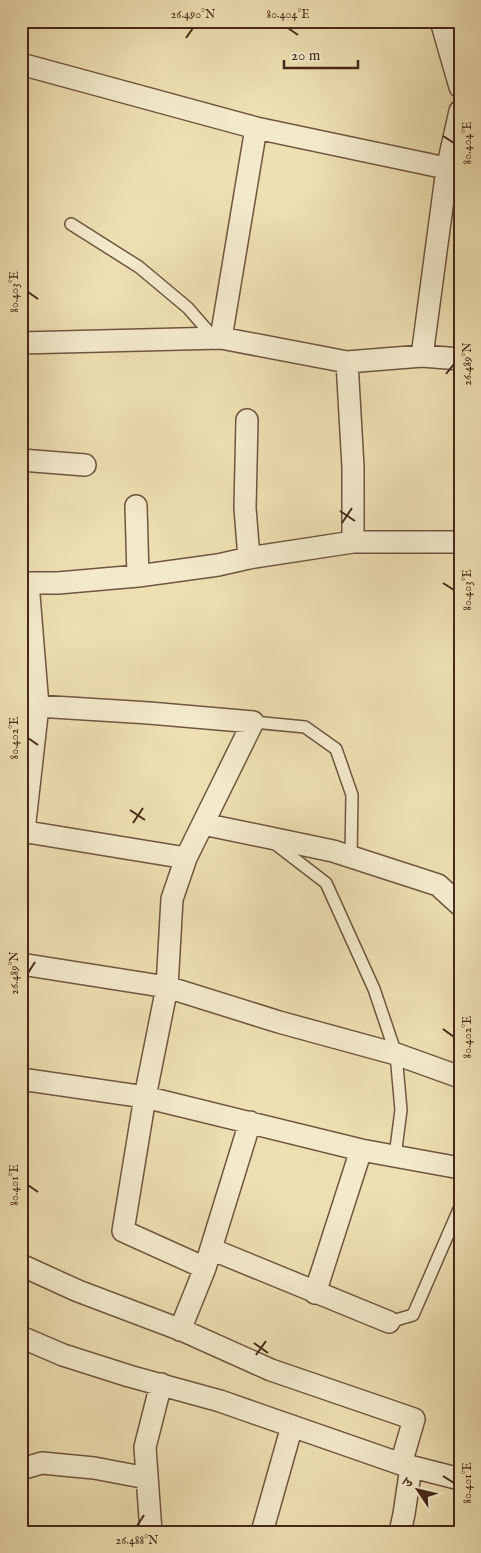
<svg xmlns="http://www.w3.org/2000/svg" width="481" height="1553" viewBox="0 0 481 1553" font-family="'IM FELL English','Noto Serif Devanagari',serif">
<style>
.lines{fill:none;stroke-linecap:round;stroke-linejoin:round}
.lane-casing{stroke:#705541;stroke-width:14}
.street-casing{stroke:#705541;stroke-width:24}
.lane{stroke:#f3eacc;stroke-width:11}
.street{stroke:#f3eacc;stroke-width:21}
.ticks{fill:none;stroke:#47271c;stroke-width:2}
.neatline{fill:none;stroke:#47271c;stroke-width:2}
.ticks-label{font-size:12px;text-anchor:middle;fill:#47271c}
</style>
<rect width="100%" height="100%" fill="#eddfb1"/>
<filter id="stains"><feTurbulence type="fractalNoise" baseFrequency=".004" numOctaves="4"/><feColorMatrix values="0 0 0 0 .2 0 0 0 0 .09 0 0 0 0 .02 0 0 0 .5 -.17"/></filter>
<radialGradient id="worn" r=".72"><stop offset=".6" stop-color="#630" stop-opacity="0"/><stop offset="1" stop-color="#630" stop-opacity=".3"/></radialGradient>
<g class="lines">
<g class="lane-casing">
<path id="lane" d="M71 224 139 267 188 308 214 338
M253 722 305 727 336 749 352 795 351 857
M274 843 326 883 374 989 396 1054 401 1110 395 1156
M389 1322 413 1315 460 1207"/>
</g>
<g class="street-casing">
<path id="street" d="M441 21 460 87
M21 64 256 128 460 171
M221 338 256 128
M21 343 221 338 347 362 422 356 460 359
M422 356 447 169 460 111
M347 362 353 467V542
M247 420 245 508 249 558
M21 460 85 465
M136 506 138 576
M21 583H58L138 576 218 565 249 558 353 542H460
M21 705 149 713 253 722 186 858 172 899 167 987 145 1097 123 1231 205 1268
M203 824 333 851 438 885 460 905
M21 831 186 858
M24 831 38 706 28 583
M21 964 167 987 279 1022 396 1054 460 1077
M21 1079 145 1097 361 1150 460 1168
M211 1249 389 1322
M21 1265 78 1291 184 1331 271 1370 414 1419 401 1464
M315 1293 361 1150
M180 1330 205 1268 250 1122
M21 1337 63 1355 129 1376 220 1401 401 1464 460 1479
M21 1469 42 1463 94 1468 147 1478
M151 1532 145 1447 161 1384
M262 1532 292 1426
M400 1532 404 1514 411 1467"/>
</g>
<use href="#lane" class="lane"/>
<use href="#street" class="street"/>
</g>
<path class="ticks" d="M288 28 298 35M186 38 193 28M443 136 454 143M28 292 38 299M446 374 454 364M340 511 355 521M342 523 352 508M443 583 454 590M28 738 38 745M130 810 145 820M133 823 143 808M28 973 35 962M443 1029 454 1037M28 1185 38 1192M254 1343 268 1353M256 1355 266 1341M443 1476 454 1483M137 1526 144 1515"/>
<rect width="481" height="1553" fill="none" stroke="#eddfb1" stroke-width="55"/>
<g transform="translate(418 1490) rotate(305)" stroke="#f3eacc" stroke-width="4" paint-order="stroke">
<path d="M0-4L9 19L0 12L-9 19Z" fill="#47271c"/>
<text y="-8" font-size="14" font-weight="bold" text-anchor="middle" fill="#47271c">उ</text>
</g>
<path d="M284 60v8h74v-8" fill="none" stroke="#47271c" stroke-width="2.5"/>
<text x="291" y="60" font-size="15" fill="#47271c" stroke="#f3eacc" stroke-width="4" paint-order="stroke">20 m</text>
<rect x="28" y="28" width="426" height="1498" class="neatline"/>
<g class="ticks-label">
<text x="193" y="18">26.490°N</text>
<text x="288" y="18">80.404°E</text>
<text transform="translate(467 143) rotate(-90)" y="4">80.404°E</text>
<text transform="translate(14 292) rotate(-90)" y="4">80.403°E</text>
<text transform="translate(467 364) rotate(-90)" y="4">26.489°N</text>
<text transform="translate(467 590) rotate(-90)" y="4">80.403°E</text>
<text transform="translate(14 738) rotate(-90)" y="4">80.402°E</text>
<text transform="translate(14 973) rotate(-90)" y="4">26.489°N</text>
<text transform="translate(467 1037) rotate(-90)" y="4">80.402°E</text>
<text transform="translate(14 1185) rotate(-90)" y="4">80.401°E</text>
<text transform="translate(467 1483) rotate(-90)" y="4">80.401°E</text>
<text x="137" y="1544">26.488°N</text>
</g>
<rect width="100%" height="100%" filter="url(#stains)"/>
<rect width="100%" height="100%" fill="url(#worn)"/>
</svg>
